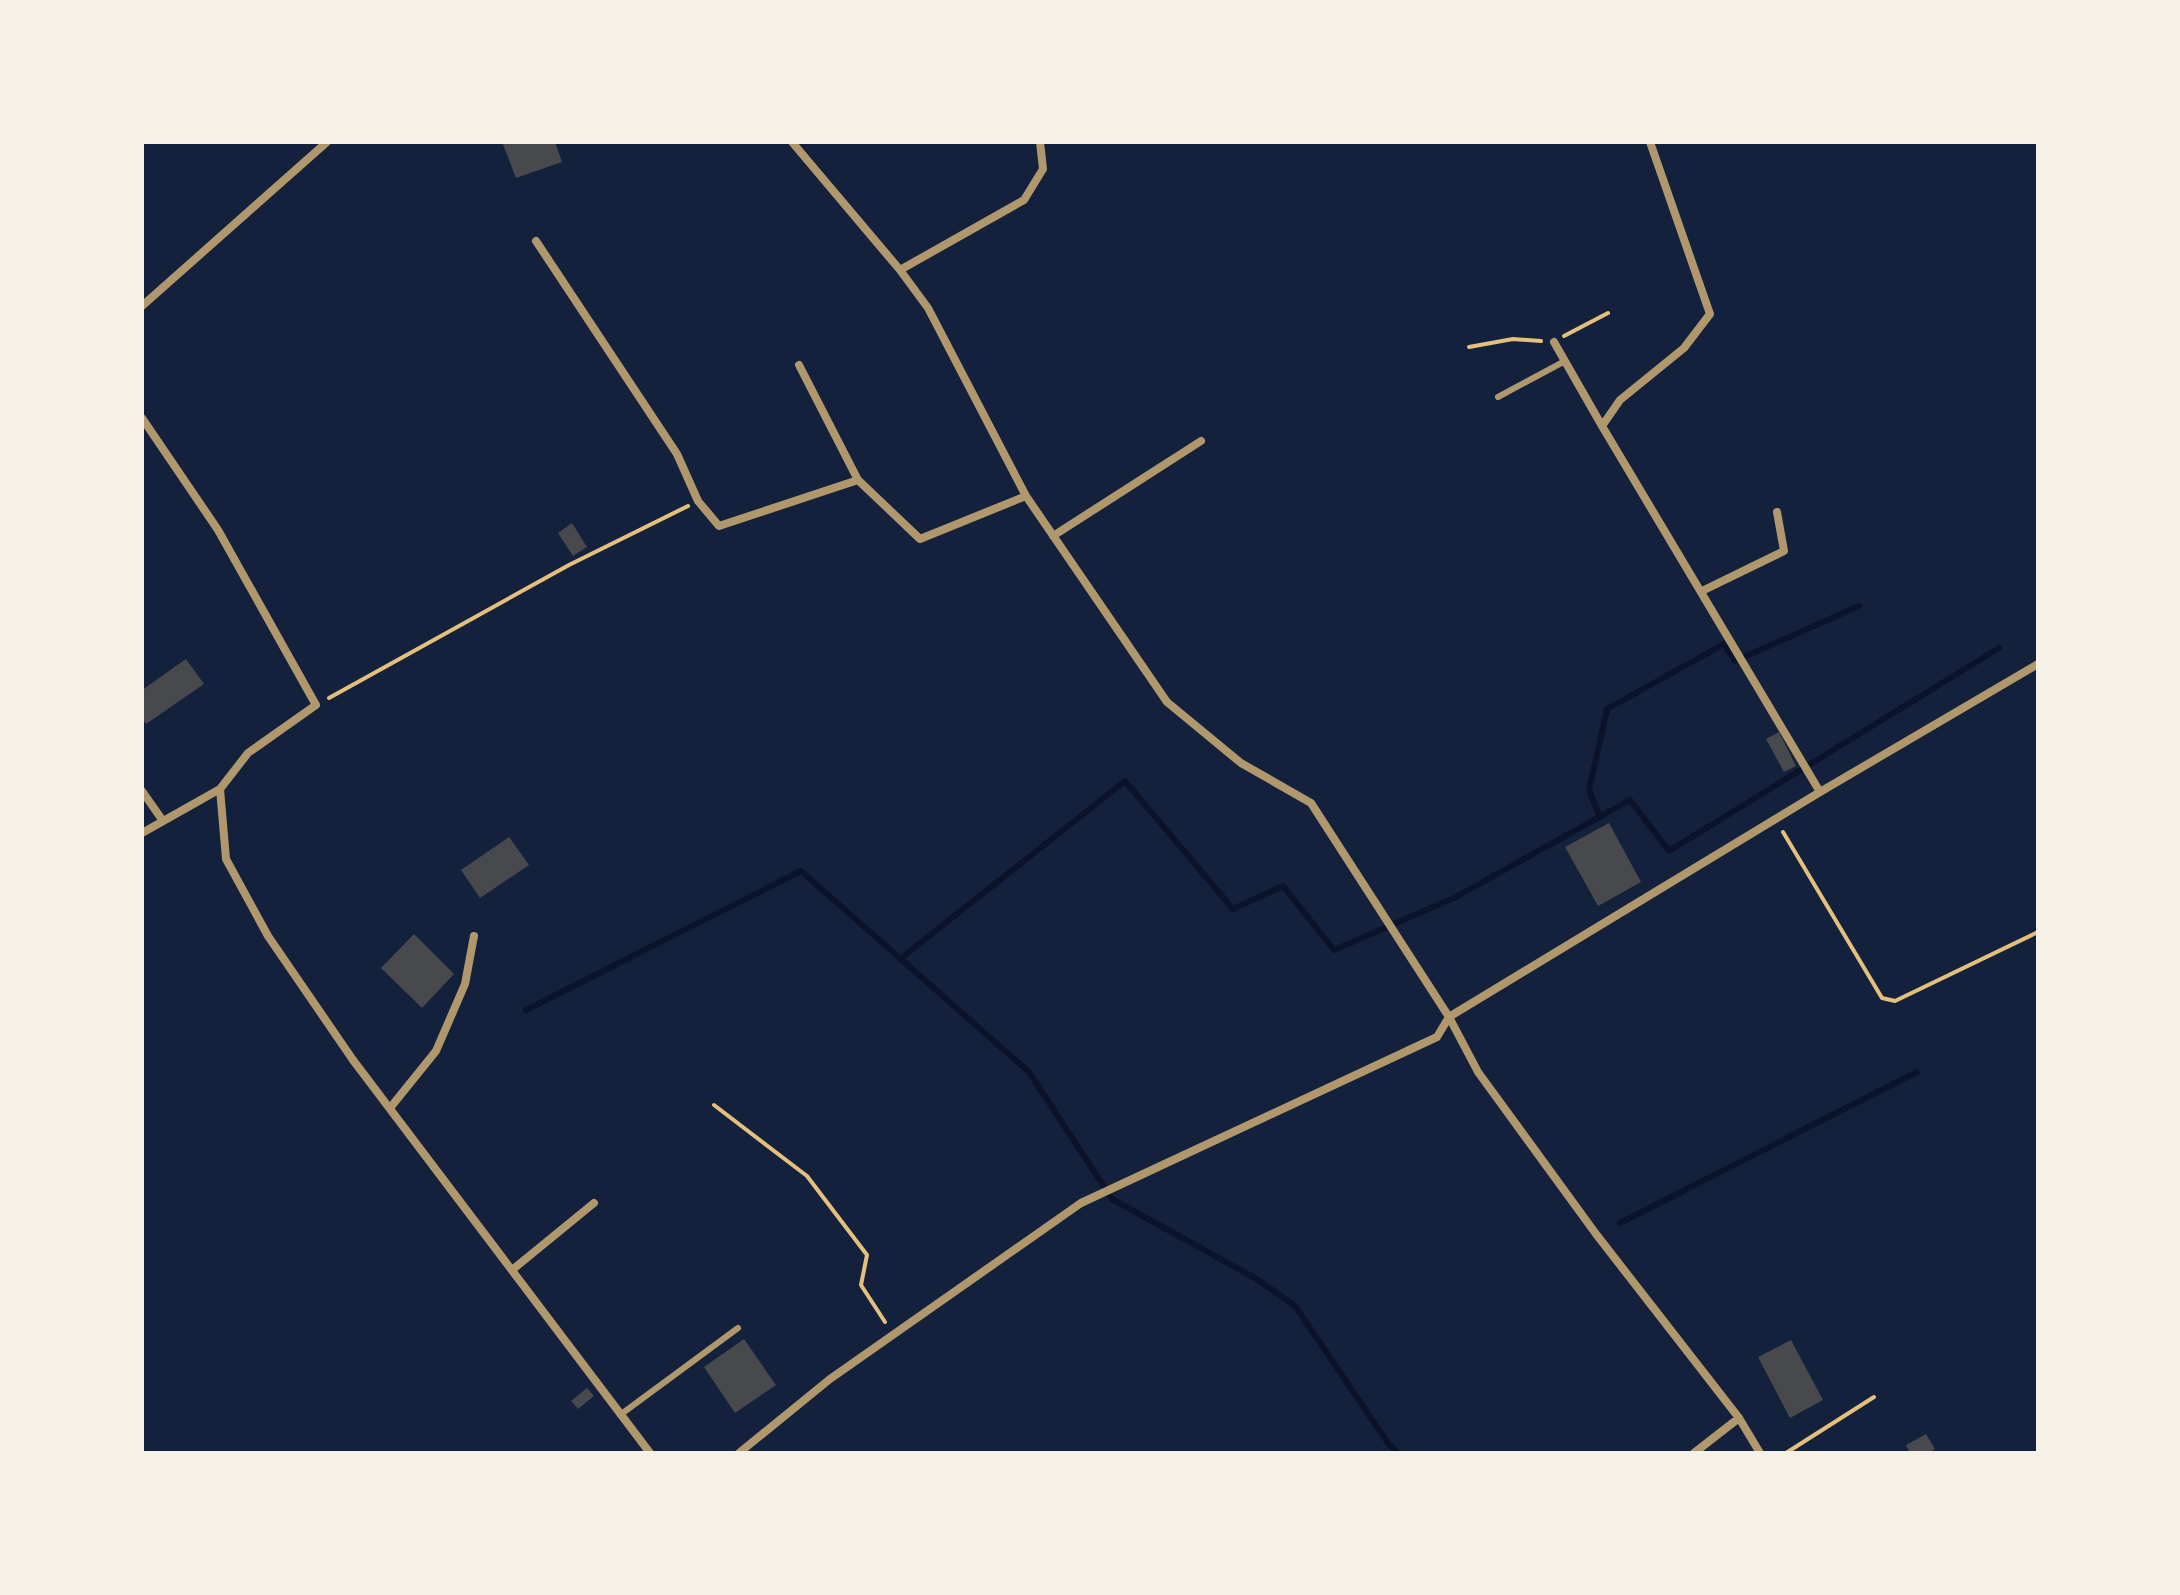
<svg xmlns="http://www.w3.org/2000/svg" width="2180" height="1595" viewBox="0 0 2180 1595" font-family="'Nunito Sans',sans-serif">
<style>
.lines{fill:none;stroke-linecap:round;stroke-linejoin:round}
.stream{stroke:#0b132b;stroke-width:6}
.building{fill:#48494c}
.path{stroke:#e5c07b;stroke-width:4}
.service{stroke:#b1986c;stroke-width:6}
.minor{stroke:#b1986c;stroke-width:8}
</style>
<rect width="100%" height="100%" fill="#14213d"/>
<g class="lines">
<path class="stream" d="M1600 817 1589 790 1607 709 1724 644 1735 661 1859 606
M900 959 1125 781 1233 909 1283 886 1334 950 1454 898 1630 800 1669 851 1999 648
M526 1010 801 871 1029 1072 1112 1199 1255 1278 1295 1306 1388 1443 1398 1453
M1620 1223 1917 1072"/>
</g>
<path class="building" d="M502 142H555L562 162 516 178Z
M572 523 587 547 573 556 558 533Z
M186 659 204 684 146 724 142 718V690Z
M1779 732 1796 766 1784 772 1766 739Z
M1609 823 1641 882 1598 906 1565 847Z
M509 837 529 865 480 898 461 870Z
M414 934 454 974 422 1008 381 968Z
M744 1339 776 1385 735 1413 704 1367Z
M1791 1340 1823 1400 1790 1418 1758 1357Z
M587 1388 594 1396 578 1409 571 1401Z
M1926 1434 1935 1449 1929 1453H1910L1906 1445Z"/>
<g class="lines">
<path class="path" d="M1564 336 1608 313
M1469 347 1513 339 1541 341
M329 698 569 565 688 506
M1783 832 1882 998 1895 1001 2038 932
M714 1105 807 1176 867 1255 861 1285 885 1322
M1786 1453 1874 1397"/>
<path class="service" d="M1498 397 1565 361
M620 1415 738 1328"/>
<path class="minor" d="M792 142 900 270 928 308 1026 496 1167 702 1241 763 1311 803 1449 1017 1478 1072 1596 1234 1739 1418 1760 1453
M1650 142 1710 314 1684 348 1620 400 1602 426 1820 792
M536 241 677 454 698 501 719 526 858 480 920 539 1026 496
M900 270 1024 200 1043 169 1040 142
M142 306 327 142
M1554 342 1602 426
M799 365 858 480
M142 418 218 530 316 705 248 753 220 789 226 859 268 936 353 1060 650 1453
M1053 536 1201 441
M1702 591 1784 551 1777 512
M142 791 163 821
M142 833 220 789
M390 1108 436 1051 465 984 474 936
M512 1270 594 1203
M739 1453 830 1379 1081 1203 1437 1037 1449 1017 1820 792 2038 664
M1694 1453 1739 1418"/>
</g>
<rect width="2180" height="1595" fill="none" stroke="#f6f1e7" stroke-width="288"/>
</svg>
